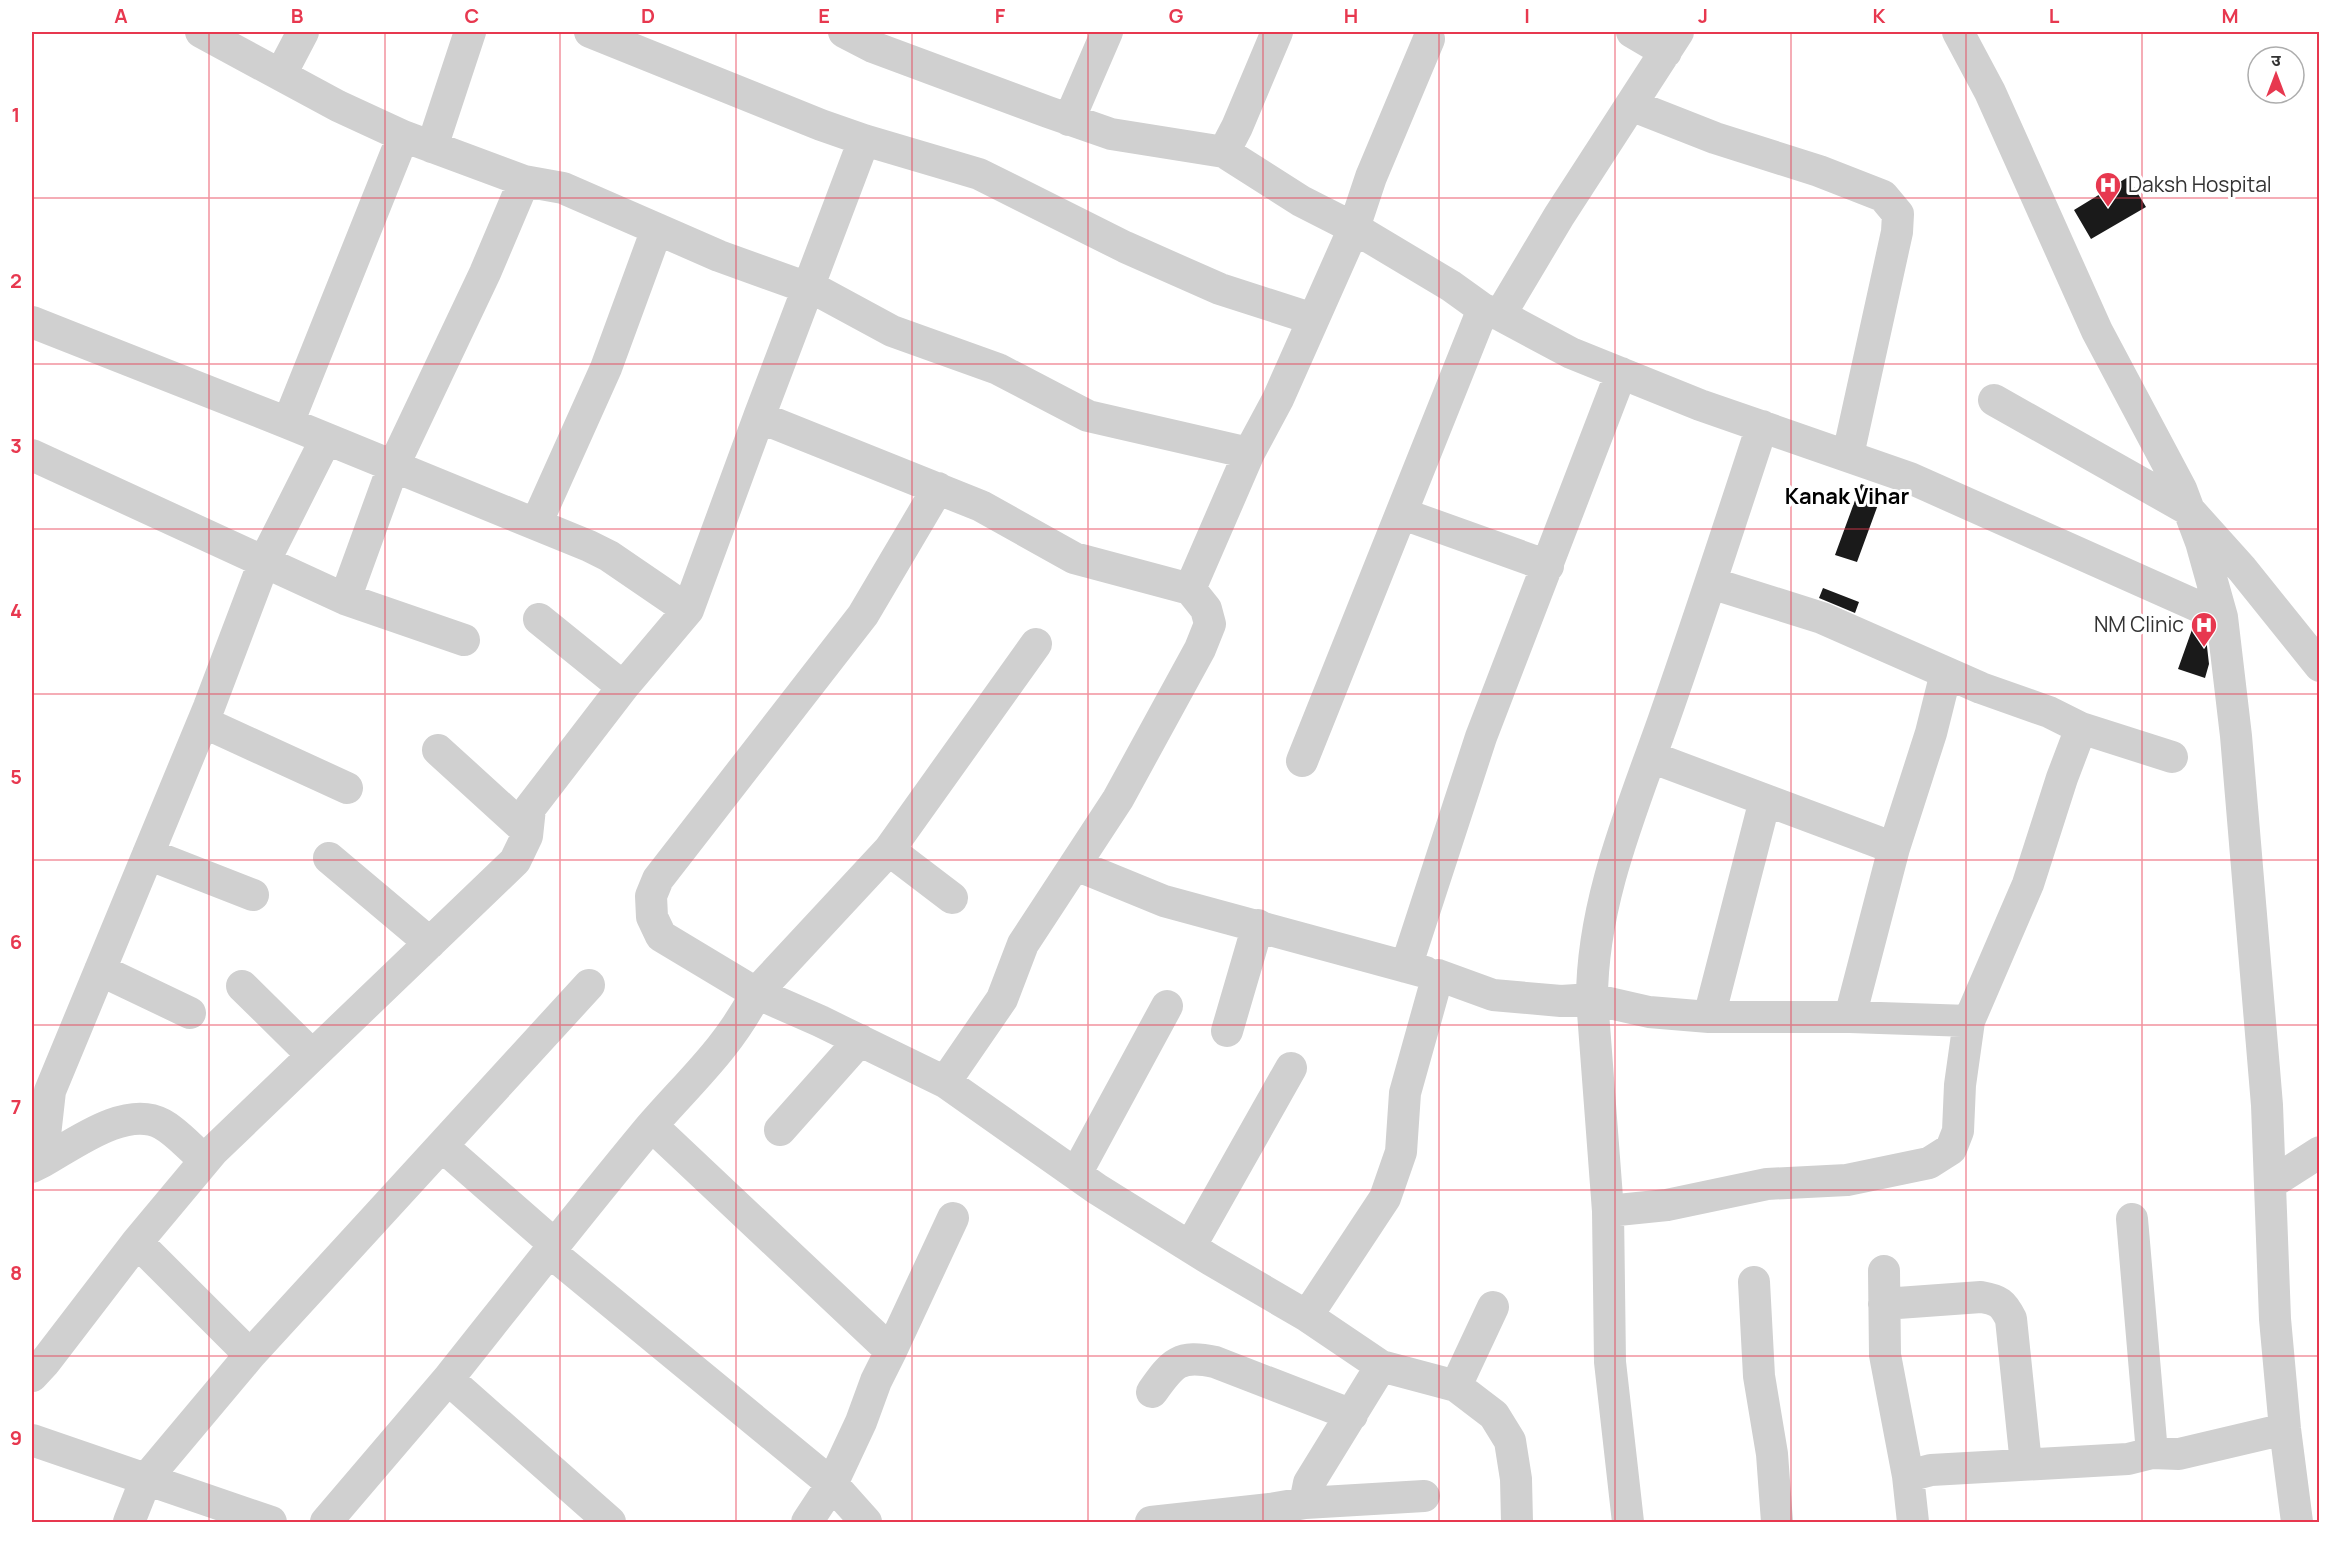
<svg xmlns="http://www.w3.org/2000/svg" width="2351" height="1554" viewBox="0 0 2351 1554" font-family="Manrope,'Noto Sans Devanagari',sans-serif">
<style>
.building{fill:#1a1a1a}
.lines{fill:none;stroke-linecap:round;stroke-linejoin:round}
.minor{stroke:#d0d0d0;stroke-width:32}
.grid{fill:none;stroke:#e7384f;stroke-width:1.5;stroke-opacity:0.55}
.labels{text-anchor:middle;stroke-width:6;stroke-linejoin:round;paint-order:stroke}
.poi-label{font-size:21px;fill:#333;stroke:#fff;text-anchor:start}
.neighbourhood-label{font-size:22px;font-weight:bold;fill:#000;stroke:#fff}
.neatline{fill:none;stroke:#e7384f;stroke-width:2}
.grid-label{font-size:20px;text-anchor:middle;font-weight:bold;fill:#e7384f}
</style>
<rect width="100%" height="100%" fill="#fff"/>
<path class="building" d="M2128 177 2146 207 2091 239 2074 210Z
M1861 484 1883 491 1857 562 1835 555Z
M1823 588 1859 602 1855 613 1819 598Z
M2194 624 2205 629 2209 664 2205 678 2178 669Z"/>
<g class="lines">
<path class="minor" d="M201 32 338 106 403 136 524 181 563 188 719 256 808 288 864 140
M590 32 821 125 864 140 979 174 1125 247 1220 289 1313 319
M844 32 873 47 1048 112 1111 134 1224 152 1237 127 1277 32
M1632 32 1666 52
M1958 32 1990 92 2097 331 2181 489 2201 542 2222 617 2236 736 2267 1105 2275 1319 2285 1429 2297 1522
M281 74 303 32
M1631 105 1715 138 1819 171 1883 196 1898 214 1897 232 1848 455
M1069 120 1107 32
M432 147 470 32
M1224 152 1301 201 1354 228 1371 177 1429 39
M1500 315 1559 216 1678 32
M32 322 288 423 589 546 609 556 688 610
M1994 400 2189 510 2242 569 2320 666
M288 423 403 136
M32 455 345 599 393 467 485 273 524 181
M938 488 863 615 658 879 651 896 652 917 661 936 756 993 820 1021 945 1082
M1403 514 1548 566
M536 524 606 368 657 229
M1190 589 1249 453
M345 599 464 640
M539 619 623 687
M203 722 347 788
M2081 728 2172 757
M438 750 527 831
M1651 757 1894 848
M1302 761 1483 309
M889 850 952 898
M148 854 253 895
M329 858 430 943
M1076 865 1164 901 1425 972
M1406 967 1481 737 1621 373
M100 970 190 1013
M242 986 312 1055
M1709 1017 1765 800
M1850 1017 1969 1021
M1227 1031 1258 925
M780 1130 860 1040
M442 1146 554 1244
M42 1162C73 1145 126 1104 162 1124 177 1132 191 1149 205 1160
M32 1167 42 1162 50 1091 209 707 264 562 326 439
M1076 1174 1167 1006
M2270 1184 2320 1152
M1608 1211 1667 1205 1767 1184 1847 1180 1929 1163 1951 1149 1958 1131 1960 1085 1969 1021 2028 884 2062 778 2081 728 2049 712 1981 688 1822 618 1711 583
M2132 1219 2152 1453
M137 1242 250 1355
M1190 1247 1291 1068
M549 1251 832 1484 861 1422 876 1381 891 1351 652 1126
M1884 1271 1885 1355 1908 1476 1913 1522
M1754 1282 1759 1376 1772 1454 1777 1522
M1884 1304 1981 1297C1999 1300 2003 1303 2011 1319L2026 1464
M1307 1316 1385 1198 1401 1152 1405 1093 1438 975 1493 995 1561 1001 1592 999 1649 1012 1709 1017H1850L1894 848 1931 733 1946 673
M891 1351 953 1218
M32 1376 45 1362 137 1242 213 1151 515 861 527 836 530 808 623 687 688 610 759 417
M448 1379C514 1296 579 1213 647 1131 686 1085 729 1048 756 993L889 850 1036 644
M1456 1386 1493 1307
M1152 1392C1172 1364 1178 1354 1215 1362L1352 1415
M32 1440 271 1522
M1908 1476 1931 1470 2128 1459 2152 1453 2179 1454 2285 1429
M1305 1503 1424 1496
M129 1522 146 1479 250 1355 589 985
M326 1522 448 1379 610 1522
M807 1522 832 1484 866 1522
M1151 1522 1270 1509 1305 1503 1309 1483 1381 1366
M1517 1522 1516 1479 1510 1441 1494 1415 1456 1386 1381 1366 1307 1316 1211 1260 1097 1189 945 1082 1002 999 1023 944 1118 799 1200 649 1210 624 1206 609 1190 589 1074 558 981 506 759 417 808 288 820 292 892 331 998 369 1088 416 1249 453 1278 399 1354 228 1451 286 1483 309 1500 315 1571 353 1700 405 1910 478 2222 617
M1628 1522 1610 1362 1608 1211 1592 999C1592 902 1632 810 1664 719 1698 622 1730 524 1762 426"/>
</g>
<path class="grid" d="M209 32V1522M385 32V1522M560 32V1522M736 32V1522M912 32V1522M1088 32V1522M1263 32V1522M1439 32V1522M1615 32V1522M1791 32V1522M1966 32V1522M2142 32V1522M32 198H2320M32 364H2320M32 529H2320M32 694H2320M32 860H2320M32 1025H2320M32 1190H2320M32 1356H2320"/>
<defs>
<g id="hospital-pin" transform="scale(1.35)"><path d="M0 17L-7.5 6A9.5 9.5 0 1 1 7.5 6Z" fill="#e7384f" stroke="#fff"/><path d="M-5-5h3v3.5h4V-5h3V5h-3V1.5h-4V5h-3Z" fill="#fff"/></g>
</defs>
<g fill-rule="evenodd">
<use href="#hospital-pin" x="2108" y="185"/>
<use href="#hospital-pin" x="2204" y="625"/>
</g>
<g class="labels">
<g class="poi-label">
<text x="2128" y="192">Daksh Hospital</text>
<text x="2184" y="632" text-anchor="end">NM Clinic</text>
</g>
<g class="neighbourhood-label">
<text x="1847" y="504">Kanak Vihar</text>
</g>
</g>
<rect width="2351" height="1554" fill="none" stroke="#ffffff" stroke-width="66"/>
<g transform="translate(2276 75)"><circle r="28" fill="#ffffff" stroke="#adadad" stroke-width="1.5"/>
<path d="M0-4.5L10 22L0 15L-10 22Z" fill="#e7384f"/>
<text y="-9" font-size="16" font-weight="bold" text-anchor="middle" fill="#333333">उ</text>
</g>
<rect x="33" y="33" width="2285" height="1488" class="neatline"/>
<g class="grid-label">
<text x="121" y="23">A</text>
<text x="297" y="23">B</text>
<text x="472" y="23">C</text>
<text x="648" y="23">D</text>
<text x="824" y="23">E</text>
<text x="1000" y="23">F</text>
<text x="1176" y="23">G</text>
<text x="1351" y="23">H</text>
<text x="1527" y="23">I</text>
<text x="1703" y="23">J</text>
<text x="1879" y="23">K</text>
<text x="2054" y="23">L</text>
<text x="2230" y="23">M</text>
<text x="16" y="122">1</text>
<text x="16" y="288">2</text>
<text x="16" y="453">3</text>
<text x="16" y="618">4</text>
<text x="16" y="784">5</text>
<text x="16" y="949">6</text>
<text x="16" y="1114">7</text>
<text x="16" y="1280">8</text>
<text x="16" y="1445">9</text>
</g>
</svg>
